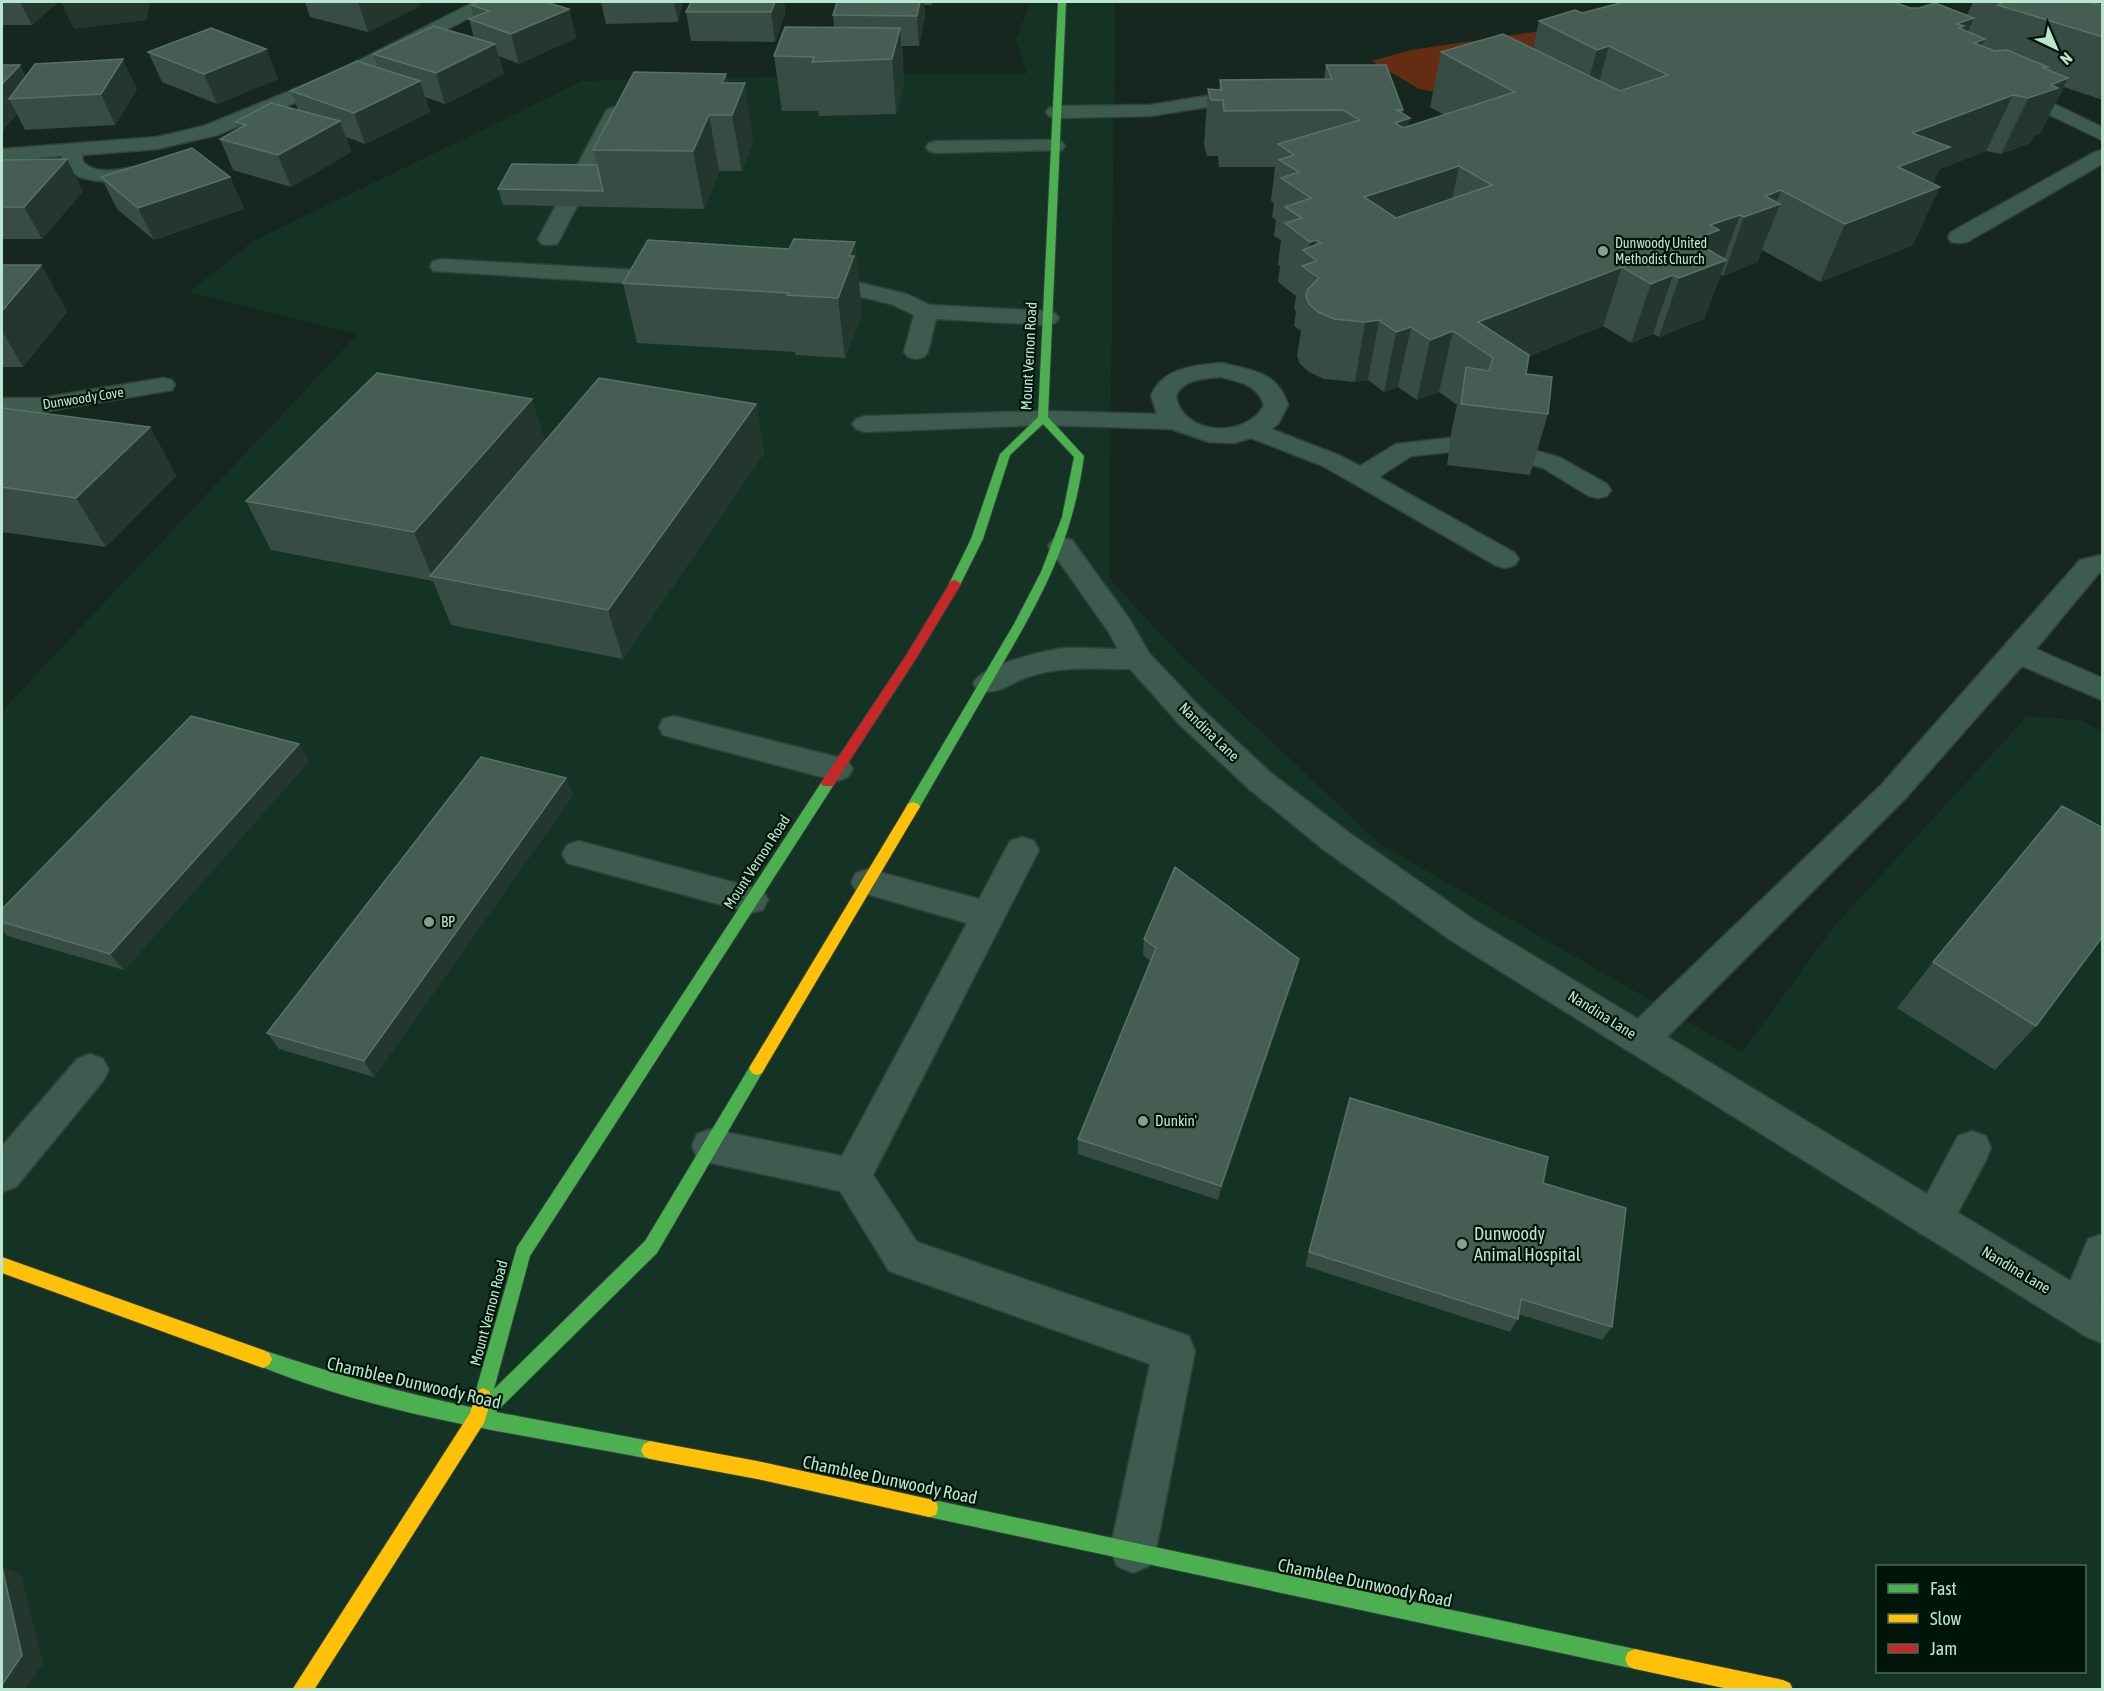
<svg xmlns="http://www.w3.org/2000/svg" width="2104" height="1691" viewBox="0 0 2104 1691" font-family="'Asap Condensed',sans-serif">
<style>
.built{fill:#153325;fill-rule:evenodd}
.green{fill:#642d13}
.lines{fill:none;stroke-linecap:round;stroke-linejoin:round}
.lane-casing{stroke:#314239;stroke-width:3}
.street-casing{stroke:#314239;stroke-width:3}
.fast-casing{stroke:#314239;stroke-width:2}
.slow-casing{stroke:#314239;stroke-width:2}
.jam-casing{stroke:#314239;stroke-width:2}
.lane{fill:#3d5b4f;fill-rule:evenodd}
.street{fill:#3d5b4f;fill-rule:evenodd}
.fast{fill:#4caf50;fill-rule:evenodd}
.slow{fill:#ffc107;fill-rule:evenodd}
.jam{fill:#c62828;fill-rule:evenodd}
.wall{fill:#374c44}
.shaded-wall{fill:#24372f}
.building{fill:#455d53;stroke:#587267;stroke-width:1.5;fill-rule:evenodd}
.poi-dot{fill:#82a291;stroke:#001509;stroke-width:2}
.labels{text-anchor:middle;stroke-width:4.5;stroke-linejoin:round;paint-order:stroke}
.far-poi-label{font-size:14px;fill:#bce5cf;stroke:#001509;text-anchor:start}
.far-street-label{font-size:14px;fill:#bce5cf;stroke:#001509}
.street-label{font-size:15px;fill:#bce5cf;stroke:#001509}
.poi-label{font-size:15px;fill:#bce5cf;stroke:#001509;text-anchor:start}
.near-poi-label{font-size:18px;fill:#bce5cf;stroke:#001509;text-anchor:start}
.near-street-label{font-size:18px;fill:#bce5cf;stroke:#001509}
</style>
<rect width="100%" height="100%" fill="#16271f"/>
<path class="built" d="M1030 2H1115L1109 578 1182 657 1380 844 1742 1053 1832 929 2027 716 2079 720 2102 731V1689H2V711L358 334 189 292 252 242 582 81 927 74H1027L1016 41ZM1878 1566H2084V1672H1878Z"/>
<path class="green" d="M1649 15 1448 94 1419 89 1372 61 1411 50Z"/>
<g class="lines">
<g class="lane-casing">
<path id="lane" d="M2013 84 2102 127V140L2006 94 2004 90 2006 86Z
M1206 96 1213 98 1216 102 1213 106 1150 116 1056 118 1049 116 1046 112 1049 108 1056 106 1150 105Z
M615 107 622 109 625 113 560 239 557 244 549 245 541 244 538 239 605 113 608 109Z
M1055 140 1062 142 1065 146 1062 150 936 153 929 151 926 147 929 143 936 141Z
M2102 150V164L1967 242 1959 243 1951 242 1948 237 1951 232 2095 152Z
M441 259 672 272 680 274 683 279 680 284 672 286 433 271 430 266 433 261Z
M816 280 857 282 907 294 930 305 1047 311 1055 313 1059 318 1055 323 1047 325 936 319 928 352 924 357 916 359 908 357 904 352 914 315 891 304 857 296 808 292 805 287 808 282Z
M1222 363C1252 370 1278 372 1288 405L1278 424 1271 429 1341 456 1360 466 1396 444 1449 438 1458 441 1462 446 1458 451 1411 456 1379 477 1515 553 1519 559 1515 565 1505 568 1495 565 1323 466 1251 438 1234 443 1209 442 1171 429 1043 425 865 432 856 429 852 424 856 419 865 416 1043 411 1157 414 1151 396C1162 368 1195 365 1222 363ZM1221 377C1240 382 1258 385 1264 405 1247 439 1182 436 1176 396 1182 379 1206 378 1221 377Z
M1531 449 1561 458 1607 484 1611 490 1607 496 1598 498 1589 496 1543 468 1522 462 1518 457 1522 452Z
M2102 555V573H2099L2036 649 2102 678V700L2022 666 1904 800 1654 1050 1641 1055 1628 1050 1623 1039 1628 1028 1882 784 2080 560Z
M674 716 837 757 848 761 853 769 848 777 837 781 663 735 659 727 663 719Z
M1022 837 1034 841 1039 850 873 1175 917 1242 1189 1336 1195 1351 1156 1550 1149 1566 1133 1573 1117 1566 1110 1550 1150 1364 889 1271 840 1191 711 1163 697 1158 692 1146 697 1134 711 1129 842 1156 967 923 856 891 851 882 856 873 868 869 979 899 1010 841Z
M579 841 751 887 763 890 768 900 763 910 751 913 567 863 562 854 567 845Z
M90 1054 103 1059 109 1070 103 1081 16 1187 2 1192V1146L77 1059Z
M1972 1131 1986 1136 1991 1148 1986 1160 1947 1233 1933 1239 1919 1233 1913 1220 1958 1136Z
M2102 1234V1304L2095 1322 2080 1328 2065 1322 2059 1308 2088 1239Z"/>
</g>
<g class="street-casing">
<path id="street" d="M474 2H495L492 6 350 80 217 135 157 149 82 155 83 162C103 181 136 161 159 167L162 171 159 175C135 181 67 192 62 156L2 161V149L157 137 204 126 336 72Z
M163 378 172 380 175 385 172 390 41 412H2V398H41Z
M1062 537 1072 540 1130 620 1149 653 1202 709 1271 773 1348 832 1476 921 2102 1300V1343L2087 1337 1452 941 1324 850 1249 789 1180 725 1130 669C1095 669 1058 665 1025 678 1008 685 995 696 977 690L973 683C984 665 1036 653 1057 649 1076 646 1098 649 1118 649L1108 631 1048 546 1052 540Z"/>
</g>
<g class="fast-casing">
<path id="fast" d="M1058 2H1066L1048 417 1084 456C1072 545 1040 600 996 675 970 720 944 765 918 810L913 812 906 807 1014 624 1041 572 1062 517 1074 457 1043 424 1010 455 983 539 959 587H951L949 584 971 539 1000 454 1038 417Z
M828 778 835 783 833 786 530 1256 494 1389 645 1241 752 1063 757 1061 762 1063 765 1068 762 1073 657 1253 496 1412 650 1441 656 1444 659 1450 656 1456 650 1459C519 1434 381 1416 257 1365L254 1359 257 1353 263 1350C333 1374 403 1393 475 1408L478 1404 474 1397 517 1247 823 780Z
M929 1499 1635 1649 1642 1652 1645 1659 1642 1666 1635 1669 929 1517 922 1515 920 1508 922 1501Z"/>
</g>
<g class="slow-casing">
<path id="slow" d="M913 802 918 804 920 807 918 810 762 1073 757 1075 752 1073 749 1068 752 1063 908 804Z
M2 1257 263 1350 269 1353 272 1359 269 1365 263 1368 2 1273Z
M483 1388 489 1391 492 1397 484 1423 314 1690H292L470 1413 477 1391Z
M650 1441 757 1461 929 1499 936 1501 938 1508 936 1515 929 1517 757 1479 650 1459 644 1456 641 1450 644 1444Z
M1635 1649 1783 1680 1790 1683 1793 1690H1733L1635 1669 1628 1666 1625 1659 1628 1652Z"/>
</g>
<g class="jam-casing">
<path id="jam" d="M955 580 961 584 915 660 833 786H823L821 783 907 654 951 581Z"/>
</g>
<use href="#lane" class="lane"/>
<use href="#street" class="street"/>
<use href="#fast" class="fast"/>
<use href="#slow" class="slow"/>
<use href="#jam" class="jam"/>
</g>
<path class="wall" d="M2 2H58L32 25H2Z
M305 2H419L420 6 368 32 310 17Z
M601 2H683L678 22 606 24Z
M691 2H784L785 13 775 42 691 41 686 12Z
M837 2H933L932 5H924L925 16 919 46H902L904 82 896 114 819 116 818 111H782L774 56 834 27 833 15Z
M1973 2H2089L2103 5V100L2064 87 2040 133 2034 136 2030 143 2001 154 1986 151 1940 169 1933 184 1913 245 1820 282 1762 250 1757 262 1723 276 1721 274 1704 319 1659 337 1653 334 1631 343 1603 326 1529 356 1526 374 1548 414 1530 475 1447 465 1452 428 1457 405 1439 392 1417 400 1398 387 1384 392 1368 380 1355 382 1324 379 1309 372 1300 364 1297 356 1301 331 1294 326 1296 311 1294 309 1296 296 1278 282 1280 266 1278 265 1281 240 1274 236 1276 220 1272 217 1274 203 1271 201 1275 167H1219L1218 156H1207L1204 145 1208 89H1219L1220 80 1324 79 1326 65 1403 110 1402 113 1408 126 1444 115 1430 107 1441 52 1533 48 1539 21 1582 13 1910 8 1967 15Z
M471 5 569 9 576 38 519 64 499 56 504 74 445 104 425 97 430 112 365 144 346 137 351 152 291 187 233 170 220 139 238 129 235 122 298 110 291 91 378 68 373 54 474 38 469 19 474 17Z
M266 49 278 79 217 104 162 82 148 52Z
M2 65 26 77 137 89 115 125 25 130 17 114 2 131Z
M726 74 728 83 753 139 742 171H719L704 209 503 205 498 189 597 165 593 150Z
M2 160 83 191 42 239H2Z
M101 177H230L244 209 154 240 117 209Z
M648 240 861 301 860 305 861 316 845 358 796 355 795 352 637 343 623 283Z
M2 265H41L67 312 23 367H2Z
M756 404 764 453 623 659 451 625 433 581 271 550 246 501 545 441Z
M2 408 150 427 176 476 106 547 2 532Z
M309 761 124 970 7 936 2 930V909Z
M566 778 573 795 374 1077 279 1049 267 1033Z
M1144 939 1299 959 1295 975 1218 1200 1078 1154V1139L1150 961 1143 955Z
M1933 962 2036 1026 1995 1070 1897 1008Z
M1350 1098 1543 1183 1612 1327 1602 1340 1518 1314V1319L1510 1332 1305 1266Z"/>
<path class="shaded-wall" d="M20 2H58L32 25Z
M61 2H150L147 20 74 29Z
M358 2H419L420 6 368 32Z
M674 2H683L678 22Z
M775 2H784L785 13 775 42 771 12Z
M920 2H924L925 16 919 46 917 16Z
M569 9 576 38 519 64 511 34Z
M1974 18 1950 71 1956 24Z
M900 28 904 82 896 114 892 59Z
M1985 39 1961 93 1974 43Z
M495 44 504 74 445 104 436 73Z
M1609 46 1594 101 1582 104 1597 50Z
M266 49 278 79 217 104 204 74Z
M123 59 137 89 115 125 101 94Z
M20 65 35 95 9 99 17 114 2 131V84Z
M2048 67 2033 97 2051 85 2068 78 2040 133 2034 136 2030 143 2001 154 2043 68Z
M726 74 733 114 745 83 753 139 742 171 732 115 722 83Z
M420 81 430 112 365 144 354 113Z
M2013 95 1986 151 1940 169 1930 191 1940 187 1913 245 1820 282 1845 224 1912 133Z
M709 115 719 171 704 209 693 151Z
M1410 118 1400 174 1395 123Z
M340 121 351 152 291 187 278 155Z
M67 159 83 191 42 239 24 207Z
M1459 166 1447 224 1355 256 1364 197Z
M230 177 244 209 154 240 138 208Z
M1781 190 1775 206 1780 204 1757 262 1723 276 1744 217 1765 196Z
M1740 215 1723 261 1726 260 1704 319 1659 337 1692 240 1710 225Z
M1316 240 1313 258 1308 254 1310 242Z
M855 242 861 301 860 305 861 316 845 358 838 298 849 256Z
M41 265 67 312 23 367 2 331V311Z
M1622 267 1603 326 1490 371 1493 358 1478 322Z
M1673 275 1653 334 1631 343 1651 284Z
M1379 320 1368 380 1355 382 1365 322Z
M1411 327 1398 387 1384 392 1396 332Z
M1453 331 1439 392 1417 400 1430 340Z
M532 399 547 447 432 576 414 532Z
M756 404 764 453 623 659 608 610Z
M150 427 176 476 106 547 76 498Z
M299 744 309 761 124 970 110 954Z
M566 778 573 795 374 1077 364 1061Z
M1299 959 1295 975 1218 1200 1221 1186Z
M2 1566 21 1575 43 1664 25 1689H2Z"/>
<path class="building" d="M479 2H546L569 9 511 34 469 19 489 11 471 5Z
M691 2H775L771 12H686Z
M837 2H920L917 16 833 15Z
M1624 2H1894L1910 8H1919L1935 3 1974 18 1956 24 1964 26 1959 28 1985 39 1974 43 1995 51 2007 50 2048 67 2043 68 2068 78 2051 85 2058 88 2028 98 2013 95 1912 133 1950 147 1898 167 1940 187 1845 224 1781 190 1765 196 1780 204 1744 217 1740 215 1710 225 1719 230 1692 240 1726 260 1679 278 1673 275 1651 284 1622 267 1478 322 1529 355 1526 374 1552 377 1548 414 1461 404 1466 367 1489 371 1493 358 1453 331 1430 340 1411 327 1396 332 1379 320 1365 322 1334 319 1318 312 1309 304 1306 296 1308 289 1319 278 1302 266 1317 261 1303 250 1321 243 1316 240 1310 242 1285 223 1302 218 1285 207 1311 198 1281 178 1299 172 1279 160 1294 155 1278 144 1360 120 1343 110 1224 111 1223 100H1211L1208 89 1222 90 1220 80 1332 79 1326 65H1386L1403 110H1397L1410 118 1395 123 1403 128 1515 92 1441 52 1503 34 1620 91 1668 75 1609 46 1597 50 1539 21 1575 10 1582 13ZM1459 166 1492 185 1396 218 1364 197Z
M2001 2H2089L2103 5V37L1998 5 2004 2Z
M434 26 495 44 436 73 373 54Z
M785 27 900 28 892 59 812 62 814 57 774 56Z
M211 28 266 49 204 74 148 52Z
M123 59 101 94 9 99 35 64Z
M357 61 420 81 354 113 291 91Z
M2 65H20L2 84Z
M634 72 726 74 722 83H745L732 115H709L693 151 593 150Z
M271 103 340 121 278 155 220 139 246 125 235 122Z
M192 148 230 177 138 208 101 177Z
M67 159 24 207H2V160Z
M512 164 597 165 603 191 498 189Z
M794 239 855 242 849 256H854L838 298 787 295 788 293 623 283 648 240 789 249Z
M2 265H41L2 311Z
M377 373 532 399 414 532 246 501Z
M599 378 756 404 608 610 430 576Z
M2 408 150 427 76 498 2 487Z
M191 716 299 744 110 954 2 922V909Z
M481 757 566 778 364 1061 267 1033Z
M2062 806 2103 828V936L2036 1026 1933 962Z
M1175 867 1299 959 1221 1186 1078 1139 1156 948 1144 939Z
M1350 1098 1548 1157 1543 1183 1626 1208 1612 1327 1521 1299 1518 1319 1309 1252Z
M2 1567 22 1655 2 1685Z"/>
<g class="poi-dot">
<circle cx="1603" cy="251" r="6"/>
<circle cx="429" cy="922" r="6"/>
<circle cx="1143" cy="1121" r="6"/>
<circle cx="1462" cy="1244" r="6"/>
</g>
<g class="labels">
<g class="far-poi-label">
<text x="1615" y="248">Dunwoody United<tspan x="1615" dy="16">Methodist Church</tspan></text>
</g>
<g class="far-street-label">
<text transform="translate(83 398) rotate(-9)" y="5">Dunwoody Cove</text>
</g>
<g class="street-label">
<text transform="translate(1029 356) rotate(-87)" y="5">Mount Vernon Road</text>
<text transform="translate(1209 732) rotate(44)" y="5">Nandina Lane</text>
<text transform="translate(757 862) rotate(-57)" y="5">Mount Vernon Road</text>
<text transform="translate(1602 1015) rotate(32)" y="5">Nandina Lane</text>
<text transform="translate(2016 1270) rotate(31)" y="5">Nandina Lane</text>
<text transform="translate(489 1313) rotate(-75)" y="5">Mount Vernon Road</text>
</g>
<g class="poi-label">
<text x="441" y="927">BP</text>
<text x="1155" y="1126">Dunkin'</text>
</g>
<g class="near-poi-label">
<text x="1474" y="1240">Dunwoody<tspan x="1474" dy="21">Animal Hospital</tspan></text>
</g>
<g class="near-street-label">
<text transform="translate(414 1383) rotate(13)" y="6">Chamblee Dunwoody Road</text>
<text transform="translate(890 1480) rotate(12)" y="6">Chamblee Dunwoody Road</text>
<text transform="translate(1365 1583) rotate(12)" y="6">Chamblee Dunwoody Road</text>
</g>
</g>
<rect width="2104" height="1691" fill="none" stroke="#bce5cf" stroke-width="6"/>
<rect x="1876" y="1565" width="210" height="108" fill="#001509" stroke="#4b6858" stroke-width="1.5"/>
<rect x="1888" y="1584" width="30" height="9" fill="#4caf50" stroke="#4b6858" stroke-width="1.5"/>
<text x="1930" y="1595" font-size="18" fill="#bce5cf">Fast</text>
<rect x="1888" y="1614" width="30" height="9" fill="#ffc107" stroke="#4b6858" stroke-width="1.5"/>
<text x="1930" y="1625" font-size="18" fill="#bce5cf">Slow</text>
<rect x="1888" y="1644" width="30" height="9" fill="#c62828" stroke="#4b6858" stroke-width="1.5"/>
<text x="1930" y="1655" font-size="18" fill="#bce5cf">Jam</text>
<g transform="translate(2056 48) rotate(136)" stroke="#001509" stroke-width="4.5" paint-order="stroke">
<path d="M0-4.5L10 22L0 15L-10 22Z" fill="#bce5cf"/>
<text y="-9" font-size="16" font-weight="bold" text-anchor="middle" fill="#bce5cf">N</text>
</g>
</svg>
